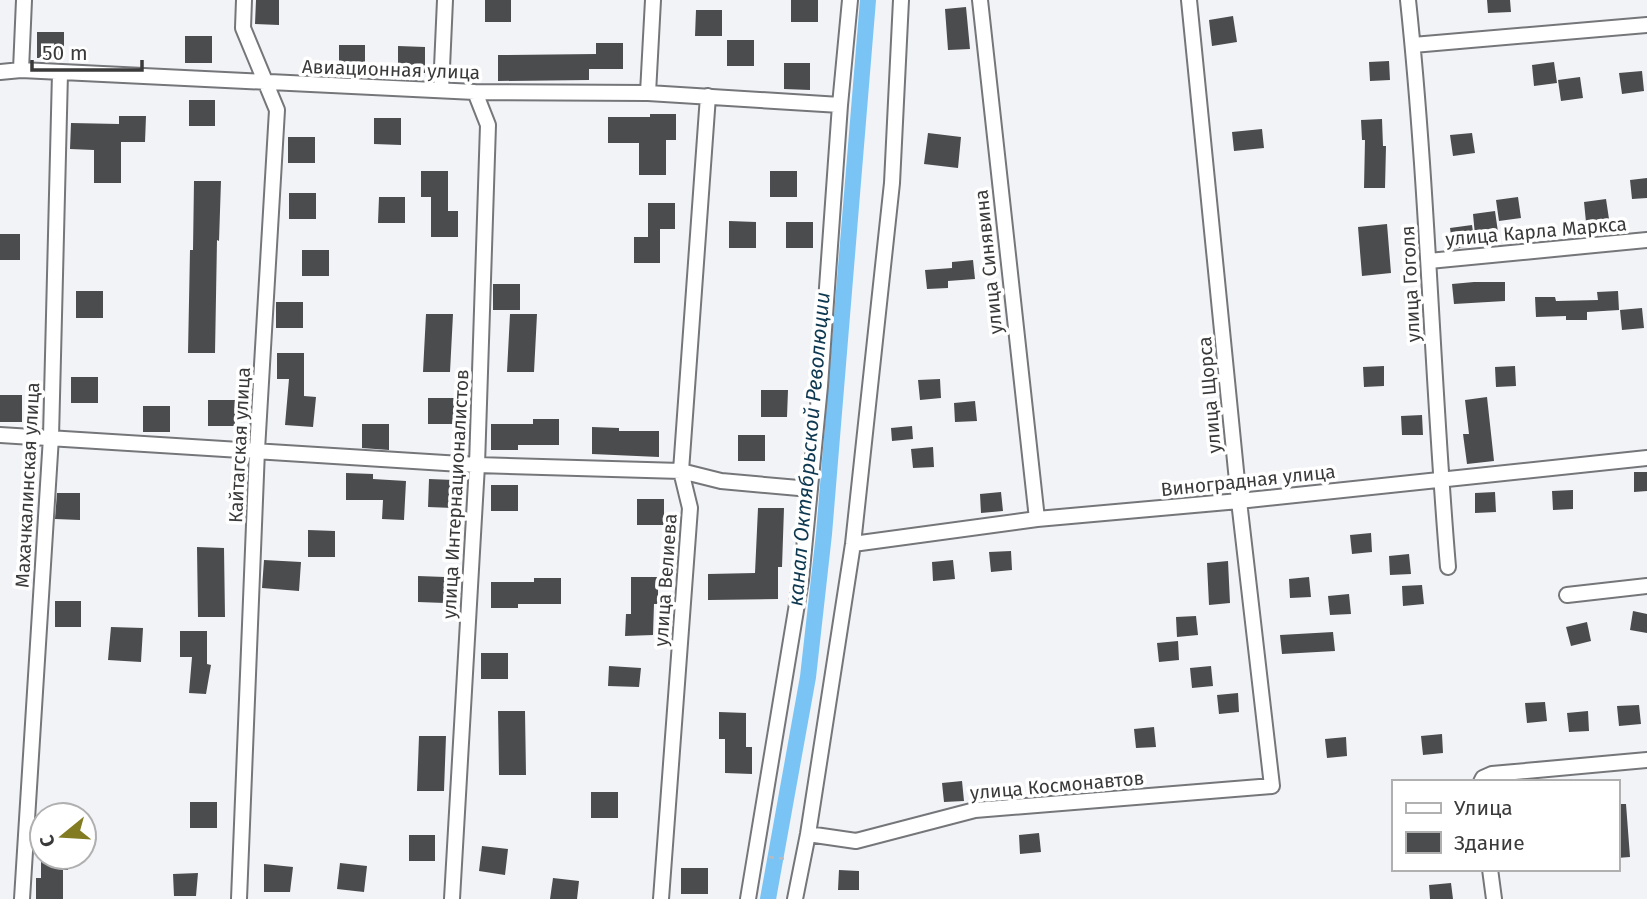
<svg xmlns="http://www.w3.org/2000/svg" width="1647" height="899" viewBox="0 0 1647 899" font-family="'Fira Sans',sans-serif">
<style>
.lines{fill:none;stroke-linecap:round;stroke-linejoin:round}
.canal{stroke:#79c4f5;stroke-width:16}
.building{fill:#4b4c4e}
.street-casing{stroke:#757679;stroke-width:18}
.path{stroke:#bababd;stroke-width:2.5;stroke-dasharray:5 5;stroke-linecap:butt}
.street{stroke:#fff;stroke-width:14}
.labels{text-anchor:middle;stroke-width:7;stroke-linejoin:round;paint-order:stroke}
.street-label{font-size:19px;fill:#3a3a3b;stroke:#fff}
.water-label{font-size:21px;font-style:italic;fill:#0e3951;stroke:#fff}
</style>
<rect width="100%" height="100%" fill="#f2f3f6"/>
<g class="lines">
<path class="canal" d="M768 899 808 677 824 534 868 0"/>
</g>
<path class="building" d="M256 0H279V25L255 24Z
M485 0H511V22H485Z
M791 0H818V22H791Z
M1487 0H1510L1511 12 1488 13Z
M966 7 970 49 948 50 945 9Z
M696 10H722V36H695Z
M1233 16 1237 42 1212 46 1209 20Z
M37 32H64V58H37Z
M185 36H212V63H185Z
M727 40H754V66H727Z
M596 43H623V69H589V80L498 81V55L596 54Z
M339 45H365V71H339Z
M398 46 425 47V73H398Z
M1389 61 1390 80 1370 81 1369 62Z
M1554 62 1557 83 1534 86 1532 65Z
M784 63H810V90L784 89Z
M1642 71 1644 91 1622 94 1619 73Z
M1580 77 1583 98 1561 101 1558 80Z
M189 100H215V126H189Z
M650 114H676V140H666V175H639V143H608V117H650Z
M119 116H146L145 142H121V183H94V150L70 149 71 123 119 124Z
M374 118H401V145L374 144Z
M1382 119 1383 146H1386L1385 188H1364L1365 140H1362L1361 120Z
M1262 129 1264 148 1234 151 1232 132Z
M928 133 961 137 958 168 924 164Z
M1472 133 1475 153 1453 156 1450 135Z
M288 137H315V163H288Z
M421 171H448V211H458V237H431V197H421Z
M770 171H797V197H770Z
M1647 178V198L1632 199 1630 180Z
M194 181H221L219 241 217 240 215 353H188L190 250H193Z
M289 193H316V219H289Z
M379 197H405V223H378Z
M1518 197 1521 218 1499 221 1496 200Z
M1606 199 1609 219 1586 222 1584 202Z
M648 203H675V229H660V263H634V237H648Z
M1495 211 1498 232 1475 235 1473 214Z
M729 221 756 222V248H729Z
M786 222H813V248H786Z
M1387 224 1391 273 1362 276 1358 227Z
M1472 225 1475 246 1453 249 1450 228Z
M0 234H20V260H0Z
M302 250H329V276H302Z
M973 260 975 279 948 281V288L927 289 925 270 952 268V262Z
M1474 282H1505V301L1454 304 1452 284Z
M493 284H520V310H493Z
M76 291H103V318H76Z
M1618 291 1619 310 1587 312V320H1566V316L1536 317 1535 297H1555L1556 301 1598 300 1597 292Z
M276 302H303V328H276Z
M1642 308 1644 328 1622 330 1620 310Z
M426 314H453L450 372H423Z
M510 314H537L534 372H507Z
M277 353H304V396L316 397 313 427 285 425 289 379H277Z
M1384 366V386L1364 387 1363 367Z
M1515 366 1516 386 1496 387 1495 367Z
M71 377H98V403H71Z
M940 379 941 398 920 400 918 380Z
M761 390H788L787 417H761Z
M0 395H22V422H0Z
M1487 397 1494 461 1467 464 1463 434H1469L1465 400Z
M428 398H454V424H428Z
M208 400H235V426H208Z
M975 401 977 421 955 422 954 403Z
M143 406H170V432H143Z
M1422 415 1423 435H1402L1401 416Z
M533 419H559V445H518V450H491V424H533Z
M362 424H389V450L362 448Z
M912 426 913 439 892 441 891 428Z
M592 427 619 428V431H659V457L592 454Z
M738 435H765V461H738Z
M933 447 934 467 913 468 911 449Z
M1634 472H1647V491L1634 492Z
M346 473 373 474V479L406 481 404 520 382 519 383 500H346Z
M429 479 454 480 453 508 428 507Z
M491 485H518V511H491Z
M1573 490V509L1553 510 1552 491Z
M1001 492 1003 511 981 513 980 494Z
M1495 492 1496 512 1475 513V493Z
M57 493H80V520L55 519Z
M637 499H664V525H637Z
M758 508H784L782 567H778V599L708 600V574L755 573Z
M308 530 335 531V557H308Z
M1371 533 1372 552 1352 554 1350 535Z
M197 547 224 548 225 617H198Z
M1011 551 1012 570 991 572 989 552Z
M1409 554 1411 574 1390 575 1389 556Z
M264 560 301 562 299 591 262 588Z
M953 560 955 579 933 581 932 562Z
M1228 561 1230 603 1209 605 1207 563Z
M418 576 445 577V603L418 602Z
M631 577H658V604H654L653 635 625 636 626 614H631Z
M1309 577 1311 597 1290 598 1289 579Z
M534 578H561V604H518V608H491V582H534Z
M1422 585 1424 604 1403 606 1402 586Z
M1349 594 1351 614 1330 615 1328 596Z
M55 601H81V627H55Z
M1633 611 1647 614V633L1630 630Z
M1196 616 1198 635 1177 637 1176 617Z
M1587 622 1591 641 1571 646 1566 627Z
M111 627 143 628 141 662 108 660Z
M180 631H207V664L211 665 206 694 189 693 192 657H180Z
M1333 632 1335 651 1282 654 1280 635Z
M1178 641 1179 660 1159 662 1157 643Z
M481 653H508V679H481Z
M609 666 641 668 639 687 608 686Z
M1211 666 1213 686 1192 688 1190 668Z
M1238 693 1239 712 1219 714 1217 695Z
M1545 702 1547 721 1527 723 1525 703Z
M1639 705 1641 724 1619 726 1617 706Z
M498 711H525L526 775H499Z
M1588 711 1589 731 1569 732 1567 713Z
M719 712 746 713V747H752V774L725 773V739H719Z
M1154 727 1156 747 1136 748 1134 729Z
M1442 734 1443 753 1423 755 1421 736Z
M419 736H446L444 791H417Z
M1346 737 1347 756 1327 758 1325 739Z
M962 781 964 801 944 802 942 783Z
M591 792H618V818H591Z
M190 802H217V828H190Z
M1617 804H1626L1630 857 1617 858Z
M1039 833 1041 852 1020 854 1019 835Z
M409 835H435V861H409Z
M482 846 508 849 505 875 479 871Z
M41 857H68V870H63V899H36V878H41Z
M340 863 367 866 364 892 337 889Z
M264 864 293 867 290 892H264Z
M681 868H708V894H681Z
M839 870 859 871V890H838Z
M198 873 196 896H174L173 874Z
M553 878 579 881 577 899H550Z
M1451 883 1453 899H1430L1429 885Z"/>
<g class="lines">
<g class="street-casing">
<path id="street" d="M980 0 1037 519
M1408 0C1428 188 1432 378 1448 567
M1413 45 1647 25
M21 70 24 0
M0 72 21 70 475 92 648 93 840 105 850 0
M441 90 445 0
M648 93 653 0
M1429 261 1647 240
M0 435 477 465 681 471 721 481 810 489
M853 544 1037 519 1239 501 1647 458
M1567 595 1647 586
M1481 782 1483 778 1492 774 1647 760
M808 834 856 841 975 810 1272 786 1239 501 1189 0
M1490 869 1494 899
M22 899 51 437 60 73
M239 899 257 450 277 110 243 28 244 0
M452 899 477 465 488 125 475 92
M661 899 690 508 681 471 708 96
M748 899 801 580 820 386 840 105
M795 899 808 834 853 544 892 183 901 0"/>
</g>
<path class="path" d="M769 857 787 859"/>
<use href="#street" class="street"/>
</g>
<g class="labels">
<g class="street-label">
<text transform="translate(391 69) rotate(2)" y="7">Авиационная улица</text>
<text transform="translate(1536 231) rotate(-5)" y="7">улица Карла Маркса</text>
<text transform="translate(988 262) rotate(-96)" y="7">улица Синявина</text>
<text transform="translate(1410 284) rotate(-93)" y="7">улица Гоголя</text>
<text transform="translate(1209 395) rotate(-95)" y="7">улица Щорса</text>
<text transform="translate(239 445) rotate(-87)" y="7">Кайтагская улица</text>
<text transform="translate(1248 480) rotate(-6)" y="7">Виноградная улица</text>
<text transform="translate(27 485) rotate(-87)" y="7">Махачкалинская улица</text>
<text transform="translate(455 494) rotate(-87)" y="7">улица Интернационалистов</text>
<text transform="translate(665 580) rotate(-86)" y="7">улица Велиева</text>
<text transform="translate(1057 785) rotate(-5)" y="7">улица Космонавтов</text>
</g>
<g class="water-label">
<text transform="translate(809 449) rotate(-85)" y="7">канал Октябрьской Революции</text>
</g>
</g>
<rect x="1392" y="780" width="228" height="91" fill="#ffffff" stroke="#b0b0b1" stroke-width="2"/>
<rect x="1406" y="803" width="35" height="10" fill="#ffffff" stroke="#b0b0b1" stroke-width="2"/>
<text x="1454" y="815" font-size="21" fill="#3a3a3b">Улица</text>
<rect x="1406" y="832" width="35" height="21" fill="#4b4c4e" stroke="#b0b0b1" stroke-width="2"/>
<text x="1454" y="850" font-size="21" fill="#3a3a3b">Здание</text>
<g transform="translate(63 836) rotate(252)"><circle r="33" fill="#ffffff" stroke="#b0b0b1" stroke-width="2"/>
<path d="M0-5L12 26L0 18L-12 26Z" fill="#827b21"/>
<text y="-10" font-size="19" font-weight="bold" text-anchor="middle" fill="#3a3a3b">С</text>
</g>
<path d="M32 60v10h110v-10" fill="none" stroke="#3a3a3b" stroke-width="3.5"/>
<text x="42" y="60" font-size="21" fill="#3a3a3b" stroke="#ffffff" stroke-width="5" paint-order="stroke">50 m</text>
</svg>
